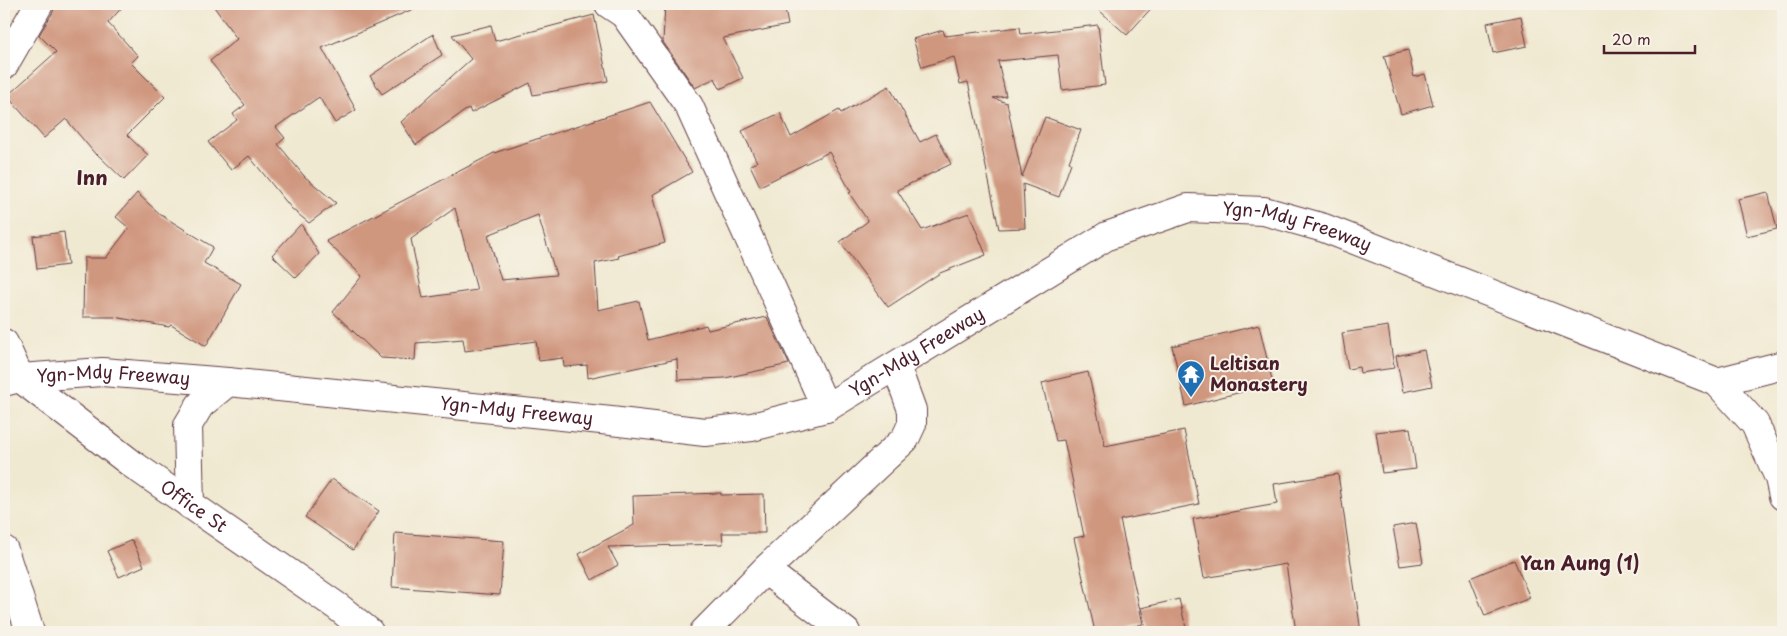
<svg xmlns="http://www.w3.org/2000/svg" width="1787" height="636" viewBox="0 0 1787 636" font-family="'Playpen Sans',sans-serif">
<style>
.building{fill:#d0977f;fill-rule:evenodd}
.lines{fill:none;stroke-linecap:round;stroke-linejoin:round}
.street-casing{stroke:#633d44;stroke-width:30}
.secondary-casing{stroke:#633d44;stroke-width:30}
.primary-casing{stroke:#633d44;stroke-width:30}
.street{stroke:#fff;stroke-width:28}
.secondary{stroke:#fff;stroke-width:28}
.primary{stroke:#fff;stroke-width:28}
.labels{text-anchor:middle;stroke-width:4;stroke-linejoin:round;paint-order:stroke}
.street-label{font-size:18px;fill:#4a1f2b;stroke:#f7f3e8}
.poi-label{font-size:18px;font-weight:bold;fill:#4a1f2b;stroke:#f7f3e8;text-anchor:start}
.neighbourhood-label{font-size:19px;font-weight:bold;fill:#4a1f2b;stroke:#f7f3e8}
.quarter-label{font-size:20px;font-weight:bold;fill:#4a1f2b;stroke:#f7f3e8}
</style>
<rect width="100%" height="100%" fill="#f7f3e8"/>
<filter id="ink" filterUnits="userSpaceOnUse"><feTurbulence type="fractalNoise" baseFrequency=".02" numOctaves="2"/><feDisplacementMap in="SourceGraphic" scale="10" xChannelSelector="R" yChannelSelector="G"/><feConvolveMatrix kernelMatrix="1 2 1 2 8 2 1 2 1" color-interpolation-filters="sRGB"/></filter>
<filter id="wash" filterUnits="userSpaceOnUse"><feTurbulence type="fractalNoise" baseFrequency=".0096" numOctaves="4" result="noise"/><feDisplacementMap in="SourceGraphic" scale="20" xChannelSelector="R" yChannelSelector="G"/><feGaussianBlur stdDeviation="1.12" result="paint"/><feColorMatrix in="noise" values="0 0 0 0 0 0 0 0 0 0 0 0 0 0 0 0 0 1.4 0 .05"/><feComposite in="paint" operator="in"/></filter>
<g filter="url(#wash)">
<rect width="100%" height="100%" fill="#f0e9d1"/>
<g id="blocks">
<path class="building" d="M55 4H125L108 23 138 56 131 63 165 97 127 135 148 155 124 180 97 154 96 155 66 119 44 138 7 96 56 52 39 35 53 12Z
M212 4H425L322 48 356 110 335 123 319 97 276 127 285 138 278 144 304 176 336 203 309 223 292 209 249 156 231 170 208 142 237 120 233 114 245 105 210 61 237 39Z
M665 4H784L788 25 723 38 743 78 720 89 715 78 695 88 663 42Z
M1092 4H1155L1127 35Z
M594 15 608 81 533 95 530 83 471 113 469 108 416 145 401 122 471 59 452 35 491 25 495 41Z
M1521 16 1527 46 1493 53 1487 23Z
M1098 25 1105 85 1062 90 1058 55 998 61 1006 96 993 98 1007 103 1022 177 1045 117 1081 130 1069 162 1071 163 1059 197 1023 184 1025 228 999 229 968 82 960 84 954 57 922 67 913 39 943 30 945 36 1020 27 1021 34Z
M433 34 442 55 382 94 370 76Z
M1408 50 1414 77 1425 74 1433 105 1401 114 1384 56Z
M889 86 920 142 936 134 951 164 897 190 922 230 969 213 986 255 940 273 888 307 840 242 868 221 849 193 851 192 829 152 760 186 750 165 757 162 742 131 780 113 791 137 839 110 841 113Z
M650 102 692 172 652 195 665 243 618 256 619 258 595 263 598 310 639 301 648 340 706 325 708 330 767 317 789 364 725 378 678 380 677 359 588 378 587 365 564 367 563 358 539 361 536 341 465 351 463 339 416 343 415 360 381 358 333 312 362 276 326 241 494 153ZM455 208 477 290 423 298 411 239ZM538 215 556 275 501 280 488 235Z
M1768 192 1777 229 1747 236 1738 199Z
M137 193 161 215 213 247 204 263 241 284 206 346 171 325 169 327 114 317H83L84 258H106L129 228 116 217Z
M301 224 319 254 296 278 272 255Z
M64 232 68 265 37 269 33 236Z
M1259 325 1273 384 1186 406 1172 346Z
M1388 326 1394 368 1360 373 1359 367 1348 369 1342 333Z
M1424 350 1432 386 1403 392 1396 356Z
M1088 372 1105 446 1184 430 1199 504 1120 520 1143 624 1108 632H1095L1074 538 1084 536 1064 440 1056 441 1042 383Z
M1410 428 1416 469 1382 473 1376 432Z
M1338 474 1361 632H1296L1286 564 1204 578 1193 519 1277 504 1274 484Z
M332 479 379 511 353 550 305 517Z
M721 493V495L764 494 765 533H722L723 544 608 547 618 565 592 580 579 554 634 525 633 496Z
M1416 523 1423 563 1400 566 1393 527Z
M395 533 504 541 500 595 392 587Z
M132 540 144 566 119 577 107 551Z
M1514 560 1530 598 1485 616 1470 578Z
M1179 599 1187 632H1147L1141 608Z"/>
</g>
</g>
<g filter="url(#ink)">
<use href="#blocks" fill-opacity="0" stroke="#633d44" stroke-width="1"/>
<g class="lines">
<g class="street-casing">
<path id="street" d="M609 4 624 14 689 106 826 408
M4 65 39 4
M4 343 20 378
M4 550 30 632
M765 570 846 632
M704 632 765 570 905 439 912 424V410L896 366"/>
</g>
<g class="secondary-casing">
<g id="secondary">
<path id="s1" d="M20 378 132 464 338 607 369 632"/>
<path d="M1717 382 1755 424 1779 478 1783 496"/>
<path d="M190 505 188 425 200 405 228 382"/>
</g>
</g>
<g class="primary-casing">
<g id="primary">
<path id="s2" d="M4 382 20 378 102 372 228 382 611 421 705 432 752 427 826 408 1107 236 1188 208 1264 211 1324 228 1717 382 1783 365"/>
</g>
</g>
<use href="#street" class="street"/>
<use href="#secondary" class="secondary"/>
<use href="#primary" class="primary"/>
</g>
</g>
<defs>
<g id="temple-pin" transform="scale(1.4375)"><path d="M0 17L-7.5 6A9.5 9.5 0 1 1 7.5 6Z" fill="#1f6fb2" stroke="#f7f3e8"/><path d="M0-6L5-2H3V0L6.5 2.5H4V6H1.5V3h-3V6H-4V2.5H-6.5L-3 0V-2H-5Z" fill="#fff"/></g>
</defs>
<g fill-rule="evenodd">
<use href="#temple-pin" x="1191" y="374"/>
</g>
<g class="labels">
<g class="street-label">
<text dy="6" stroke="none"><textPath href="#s2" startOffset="1355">Ygn-Mdy Freeway</textPath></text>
<text dy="6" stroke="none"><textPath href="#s2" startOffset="935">Ygn-Mdy Freeway</textPath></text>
<text dy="6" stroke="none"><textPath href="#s2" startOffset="110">Ygn-Mdy Freeway</textPath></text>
<text dy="6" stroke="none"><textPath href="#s2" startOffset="515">Ygn-Mdy Freeway</textPath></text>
<text dy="6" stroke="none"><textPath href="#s1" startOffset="216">Office St</textPath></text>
</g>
<g class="poi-label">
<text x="1210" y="370">Leltisan<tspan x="1210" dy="21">Monastery</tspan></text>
</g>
<g class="neighbourhood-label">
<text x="1580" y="570">Yan Aung (1)</text>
</g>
<g class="quarter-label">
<text x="92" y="185">Inn</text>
</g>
</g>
<rect width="1787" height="636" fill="none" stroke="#f7f3e8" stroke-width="20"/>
<path d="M1604 45v8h91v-8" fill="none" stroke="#4a1f2b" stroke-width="2.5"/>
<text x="1612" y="45" font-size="15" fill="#4a1f2b" stroke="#f7f3e8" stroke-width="4" paint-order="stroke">20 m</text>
</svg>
